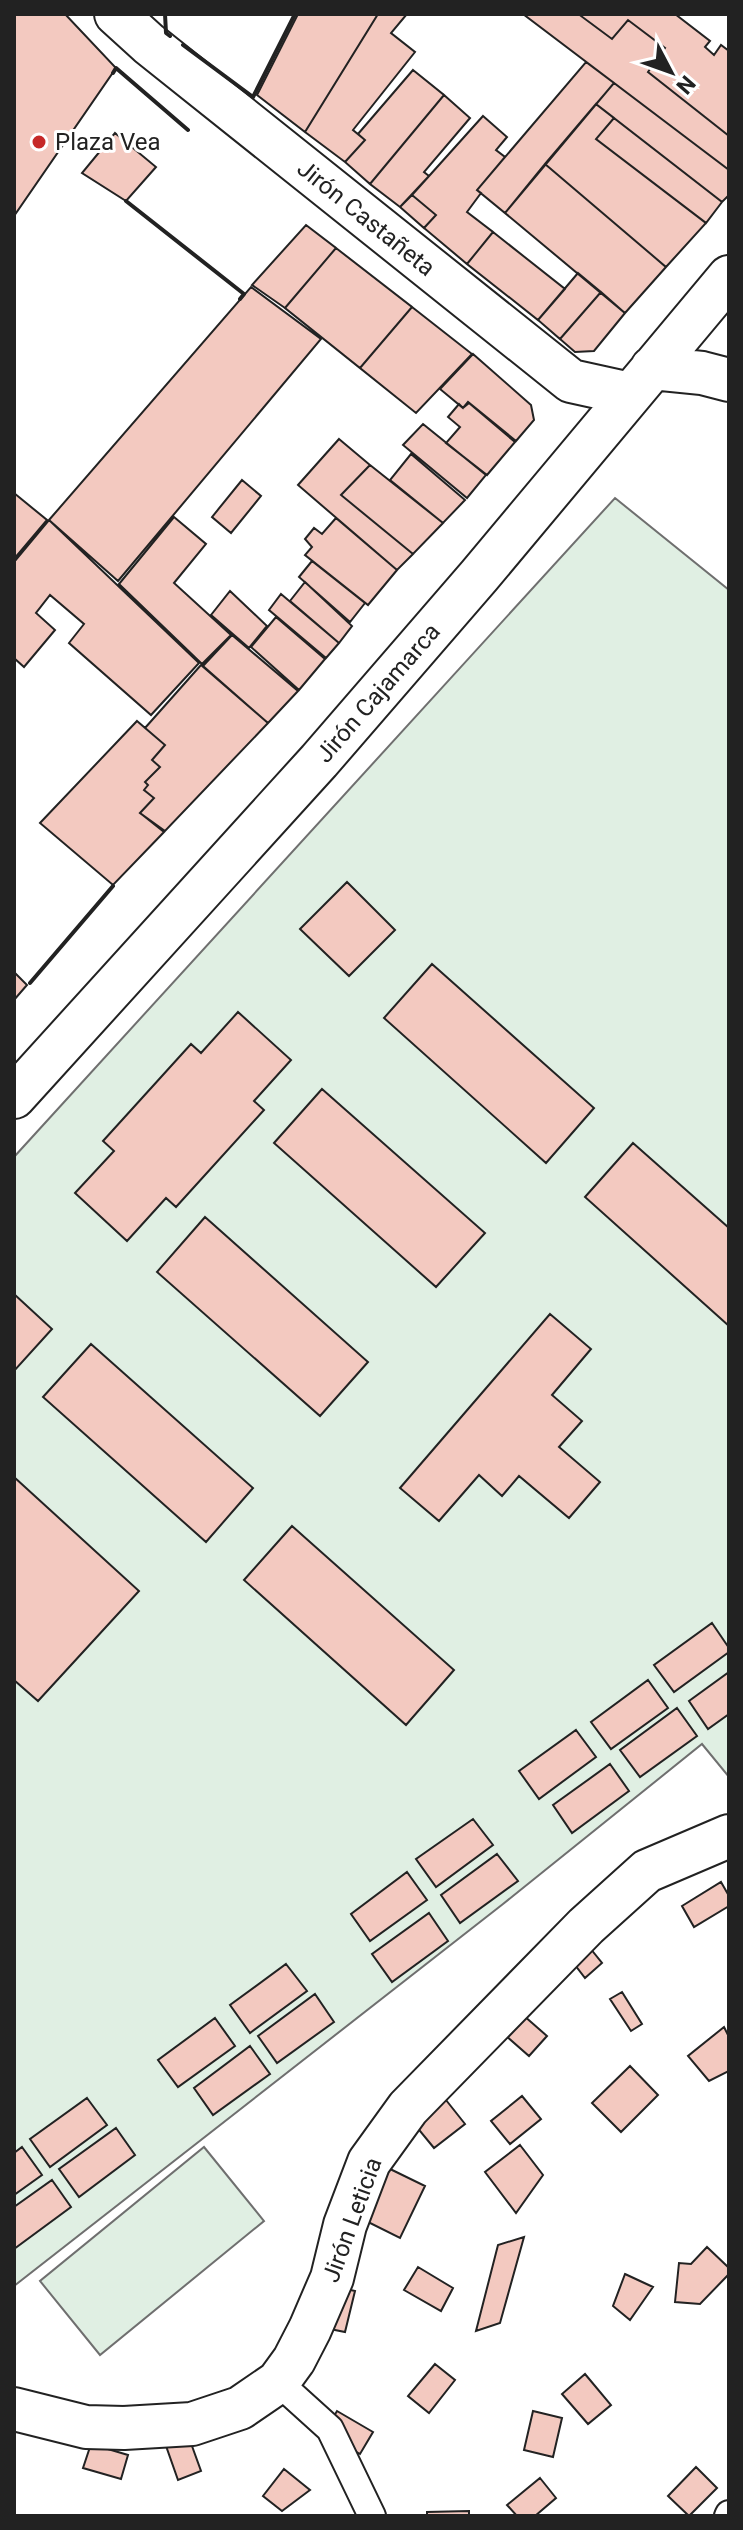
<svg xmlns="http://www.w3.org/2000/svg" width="743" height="2530" viewBox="0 0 743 2530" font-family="Roboto,sans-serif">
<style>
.green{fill:#e0efe3;stroke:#6f6f6f;stroke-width:2}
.building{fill:#f3c9c0;stroke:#222;stroke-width:2}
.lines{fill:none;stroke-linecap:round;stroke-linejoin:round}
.pedestrian-casing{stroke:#222;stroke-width:30}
.tertiary-casing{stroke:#222;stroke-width:46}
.pedestrian{stroke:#fff;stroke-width:26}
.tertiary{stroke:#fff;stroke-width:42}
.wall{stroke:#222;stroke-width:4}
.poi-dot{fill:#c62828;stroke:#fff;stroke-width:3}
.labels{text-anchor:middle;stroke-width:6;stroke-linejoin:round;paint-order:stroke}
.poi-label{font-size:24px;fill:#222;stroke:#fff;text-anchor:start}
.street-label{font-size:24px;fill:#222;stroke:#fff}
</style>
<rect width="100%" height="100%" fill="#fff"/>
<path class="green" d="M615 498 729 590V1777L702 1744 503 1904 14 2286V1157Z
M204 2147 264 2221 100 2355 40 2281Z"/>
<path class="building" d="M14 14H65L116 68 14 216Z
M298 14H378L305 132 257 95Z
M378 14H407L391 33 415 52 353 130 365 140 345 162 305 132Z
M523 14H583L581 16 612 39 628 20 665 48 648 72 729 136V170Z
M583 14H675L710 41 705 47 714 55 721 45 729 51V136L648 72 665 48 628 20 612 39 581 16Z
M586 62 614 83 505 213 477 190Z
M413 70 444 95 370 184 345 162 365 140 358 134Z
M614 83 729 170V195L722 202 596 104Z
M444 95 470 118 424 172 429 176 400 207 370 184Z
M596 104 614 118 596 139 706 223 666 267 545 164Z
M483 116 507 137 496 150 505 157 477 190 481 193 467 212 493 232 467 264 424 228 436 215 412 195Z
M614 118 722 202 706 223 596 139Z
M115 133 156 167 126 201 82 173Z
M545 164 666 267 625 313 505 213Z
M412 195 436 215 424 228 400 207Z
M306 225 336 248 285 308 252 285Z
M493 232 565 289 538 320 467 264Z
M336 248 412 307 360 368 285 308Z
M578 273 601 292 560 339 538 320Z
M251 287 321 339 118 581 49 520Z
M601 292 625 313 594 351 575 352 560 339Z
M412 307 472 354 416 413 360 368Z
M473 354 531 405 534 420 516 441 468 402 463 408 440 389Z
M469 403 515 442 487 475 446 443 460 427 448 417 459 404 463 408Z
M423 424 486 475 467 498 403 445Z
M339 439 370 465 341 495 413 554 397 570 298 485Z
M411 454 465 500 443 523 390 480Z
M370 465 443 523 413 554 341 495Z
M242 480 261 496 231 533 212 517Z
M14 493 47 520 14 559Z
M174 517 206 544 174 583 231 635 202 664 119 584Z
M336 518 397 570 368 605 305 555 312 547 305 539 314 528 322 534Z
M49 520 199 663 151 715 69 643 84 624 50 595 36 613 55 630 24 667 14 658V562Z
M312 561 365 603 350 622 299 577Z
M305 582 352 626 339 643 290 601Z
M230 591 267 626 249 648 211 615Z
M281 594 339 643 326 658 269 610Z
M276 617 325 659 299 690 251 647Z
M232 635 298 691 268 723 203 666Z
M201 665 268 723 165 831 140 813 154 798 144 790 148 785 145 782 160 767 152 760 165 745 145 728Z
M137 721 165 745 152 760 160 767 145 782 148 785 144 790 154 798 140 813 164 832 113 885 40 823Z
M347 882 395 930 349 976 300 929Z
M432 964 594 1108 546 1163 384 1018Z
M14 972 27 985 14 1000Z
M238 1012 291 1060 254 1101 264 1110 176 1207 166 1198 127 1241 75 1193 114 1151 103 1141 191 1044 201 1053Z
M322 1089 485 1233 436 1287 274 1143Z
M633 1143 729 1228V1326L585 1197Z
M205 1217 368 1362 320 1416 157 1272Z
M14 1294 52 1329 14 1371Z
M550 1314 591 1349 552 1395 582 1421 559 1447 600 1482 569 1518 519 1476 502 1496 479 1475 439 1521 400 1488Z
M91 1344 253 1488 206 1542 43 1397Z
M14 1477 139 1591 38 1701 14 1680Z
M292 1526 454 1670 406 1725 244 1580Z
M712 1623 729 1648V1652L674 1692 654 1665Z
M729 1672V1714L708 1729 689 1701Z
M648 1680 668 1708 611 1749 591 1722Z
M677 1708 697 1736 640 1777 620 1750Z
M576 1730 596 1757 539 1799 519 1771Z
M610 1764 629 1791 572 1833 553 1805Z
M473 1819 493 1845 436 1887 416 1859Z
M497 1854 518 1881 460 1923 441 1895Z
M407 1872 427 1900 370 1941 351 1914Z
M721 1882 729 1896V1906L694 1927 682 1906Z
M429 1913 448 1941 392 1982 372 1954Z
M590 1948 602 1963 585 1978 572 1961Z
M286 1964 307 1991 250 2033 230 2005Z
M622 1992 642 2024 631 2031 610 1999Z
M315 1994 334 2022 277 2063 258 2036Z
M523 2015 547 2036 529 2056 505 2035Z
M215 2018 235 2046 178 2087 158 2060Z
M724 2027 729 2037V2071L709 2081 688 2056Z
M250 2046 270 2074 213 2115 194 2088Z
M630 2066 658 2095 621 2132 592 2103Z
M522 2096 541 2119 510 2144 491 2121Z
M87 2098 107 2125 50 2167 30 2139Z
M446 2100 465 2124 434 2148 415 2125Z
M116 2128 135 2155 79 2197 59 2169Z
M520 2145 543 2175 516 2213 485 2172Z
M22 2147 42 2175 14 2195V2153Z
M386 2167 425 2186 400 2238 360 2218Z
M52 2180 71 2207 14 2249V2207Z
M524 2237 500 2323 476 2331 498 2245Z
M707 2247 729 2268V2274L700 2304 675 2302 679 2263 691 2264Z
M418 2267 453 2288 441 2311 404 2290Z
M625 2274 653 2287 630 2320 613 2306Z
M329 2285 355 2291 345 2332 320 2327Z
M435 2364 455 2380 429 2413 408 2396Z
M585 2374 611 2405 588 2424 562 2394Z
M337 2411 373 2432 360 2454 324 2433Z
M533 2411 562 2418 553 2457 524 2450Z
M188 2435 201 2471 178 2480 165 2443Z
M91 2444 128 2455 121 2479 83 2468Z
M696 2467 717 2488 689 2516 668 2496Z
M284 2469 310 2490 282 2511 263 2496Z
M540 2478 556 2498 535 2516H517L507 2505Z
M469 2511V2516H427V2512Z"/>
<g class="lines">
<g class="pedestrian-casing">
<path id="pedestrian" d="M278 2382 330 2429 372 2516
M728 2516 729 2514"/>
</g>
<g class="tertiary-casing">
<path id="tertiary" d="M116 14 149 44 571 381 630 394
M652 368 702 373 729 380
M14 1097 319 761 479 576 729 277
M14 2409 86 2427 124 2428 192 2424 240 2408 278 2382 294 2360 310 2329 332 2278 345 2225 369 2162 408 2108 586 1926 647 1871 729 1836"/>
</g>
<use href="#pedestrian" class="pedestrian"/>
<use href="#tertiary" class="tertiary"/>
<path class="wall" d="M165 14 166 33 170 36
M183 45 253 97 295 14
M113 73 116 68 188 130
M126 201 244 294 240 299
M30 983 113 886"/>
</g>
<circle class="poi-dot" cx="39" cy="142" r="8"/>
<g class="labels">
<g class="poi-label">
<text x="55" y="150">Plaza Vea</text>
</g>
<g class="street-label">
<text transform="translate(366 218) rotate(39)" y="8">Jirón Castañeta</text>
<text transform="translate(378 693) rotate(-49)" y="8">Jirón Cajamarca</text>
<text transform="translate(352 2220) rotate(-70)" y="8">Jirón Leticia</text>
</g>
</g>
<rect width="743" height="2530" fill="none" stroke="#222222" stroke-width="32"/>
<g transform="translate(671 72) rotate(131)" stroke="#ffffff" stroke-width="6" paint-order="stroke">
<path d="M0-6L14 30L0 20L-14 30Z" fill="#222222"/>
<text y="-12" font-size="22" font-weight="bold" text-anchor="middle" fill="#222222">N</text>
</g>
</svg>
